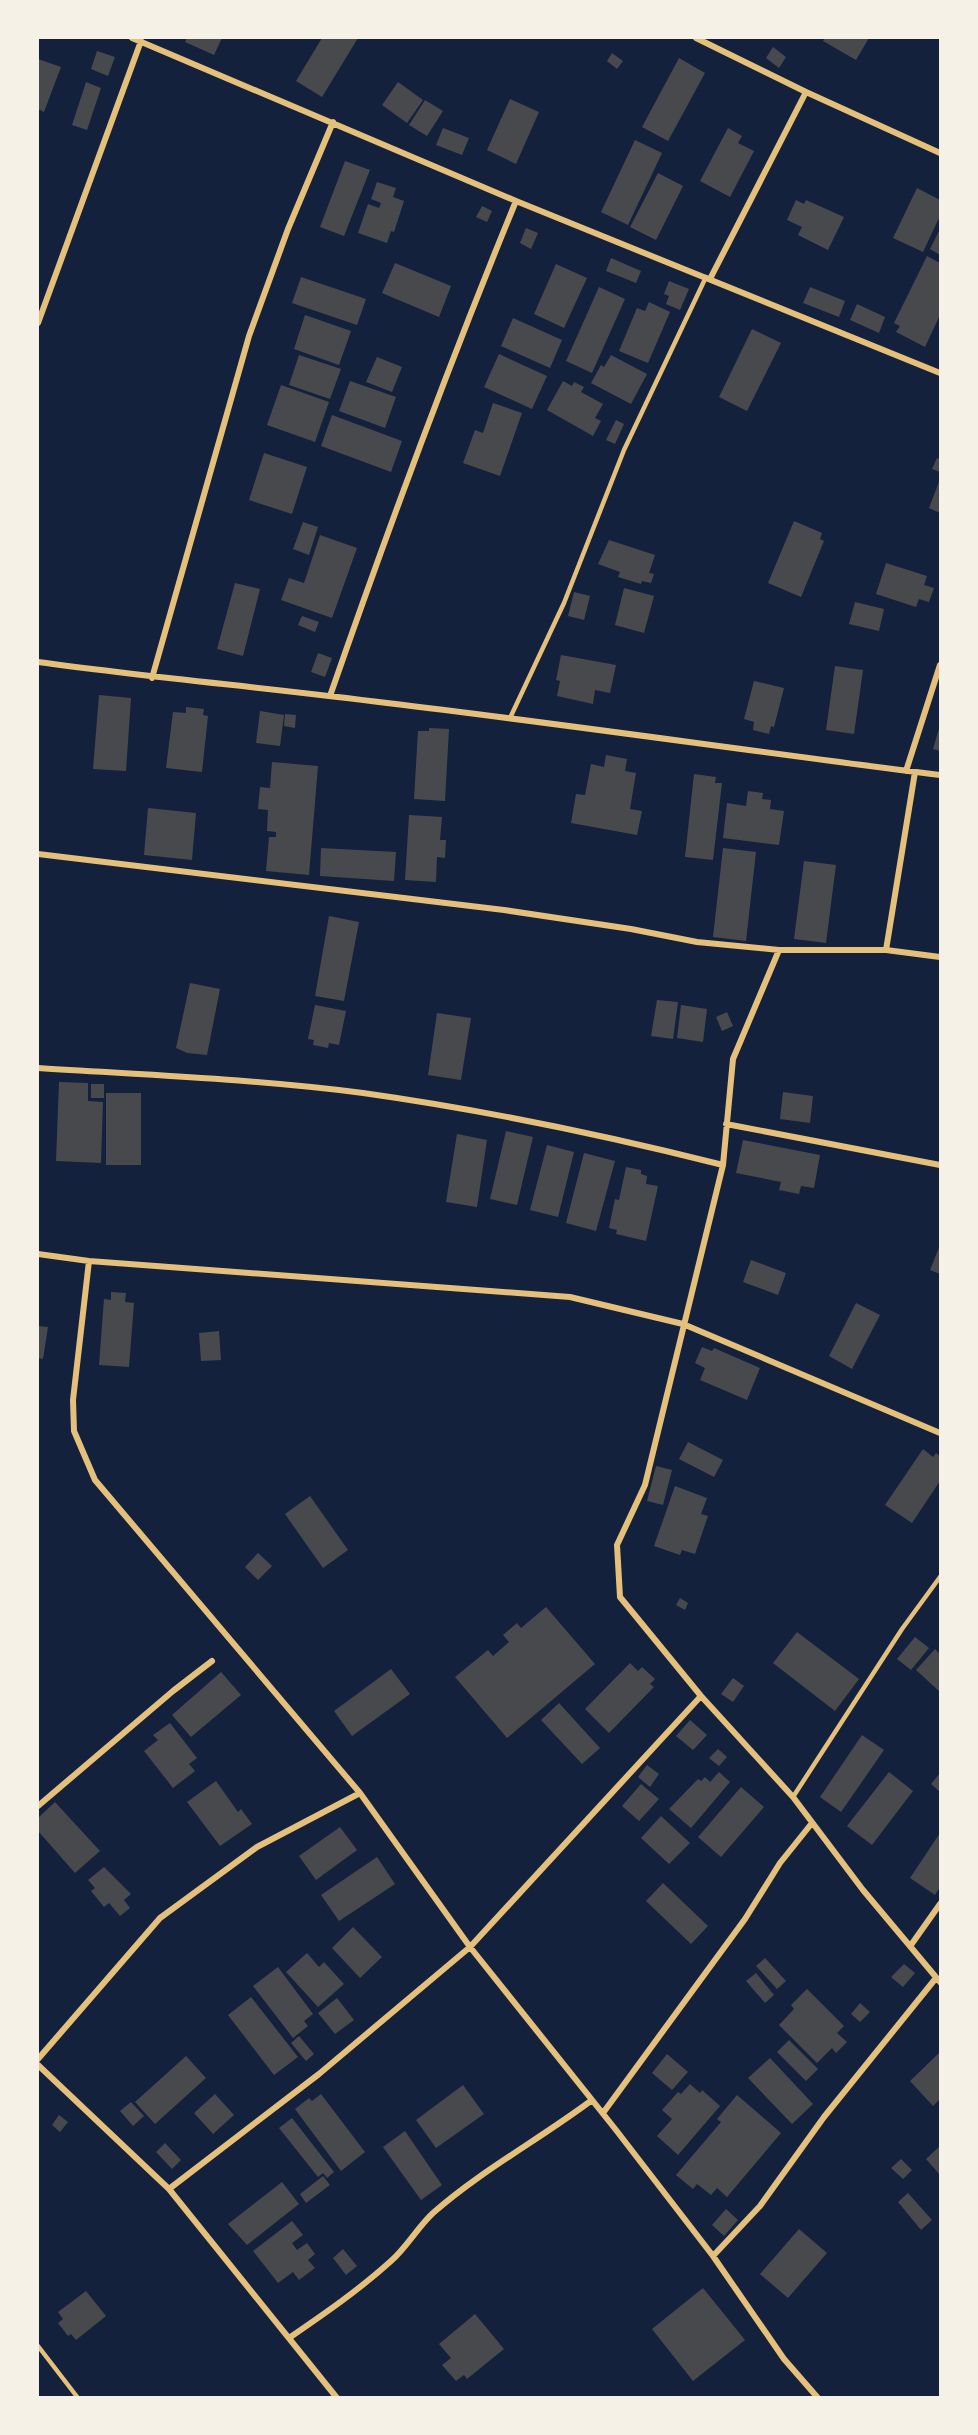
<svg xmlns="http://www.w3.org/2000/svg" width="978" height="2435" viewBox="0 0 978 2435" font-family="'IBM Plex Serif',serif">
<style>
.building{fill:#48494c}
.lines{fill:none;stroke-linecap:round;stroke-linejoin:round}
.service{stroke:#e5c07b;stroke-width:4.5}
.minor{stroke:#e5c07b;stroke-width:6}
</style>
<rect width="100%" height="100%" fill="#14213d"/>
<path class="building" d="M187 38H222L214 55 185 42Z
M322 38H358L322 97 296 81Z
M825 38H869L856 60 823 41Z
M773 47 786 57 779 68 766 58Z
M97 51 115 57 108 76 91 69Z
M612 53 623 61 617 69 607 61Z
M679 58 705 73 668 141 642 127Z
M38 59 61 67 44 112 38 109Z
M86 82 101 88 87 130 72 125Z
M398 82 423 100 407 123 382 105Z
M510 99 539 112 516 164 487 150Z
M425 100 443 111 427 136 409 125Z
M443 128 469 138 462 155 436 145Z
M728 128 742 136 738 143 754 151 730 197 700 181Z
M635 140 662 153 628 225 601 212Z
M345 161 370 170 344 236 320 227Z
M658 173 683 186 656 240 630 227Z
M377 182 396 188 393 197 404 201 394 232 391 231 387 243 358 233 368 204 379 208 381 203 371 199Z
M917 188 940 200V216L923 252 893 238Z
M796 200 804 204 806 200 844 217 828 250 798 235 802 227 787 220Z
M482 206 492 211 487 222 476 217Z
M526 228 538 233 531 249 520 243Z
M940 229V255L930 249Z
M927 256 940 263V315L925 347 896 332 900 326 894 323Z
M611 258 641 271 636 283 606 271Z
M395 263 451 286 439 317 382 293Z
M556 264 587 278 564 328 534 314Z
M301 277 366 299 357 325 292 303Z
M669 281 689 289 680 310 666 304 669 296 664 294Z
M599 287 625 299 592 373 566 361Z
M810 287 845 301 839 317 803 303Z
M649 302 670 312 648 363 619 351 637 308 645 311Z
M857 304 885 317 879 333 850 320Z
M305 315 351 331 339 365 294 349Z
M513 318 562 340 550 368 501 346Z
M752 329 781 343 747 411 719 397Z
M499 354 547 376 532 409 484 387Z
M299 355 341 369 330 399 289 385Z
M611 355 647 374 631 404 591 383 601 365 604 367Z
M377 357 402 367 392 392 366 382Z
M350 381 396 397 385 428 339 411Z
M563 381 572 386 574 382 584 387 581 392 603 404 595 418 601 421 593 436 547 410Z
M281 385 329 402 315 442 267 425Z
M493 403 522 413 500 476 463 463 475 430 483 433Z
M332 415 402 441 391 472 321 446Z
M616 420 624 424 615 444 606 440Z
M264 453 307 467 292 514 249 500Z
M937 458 940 459V472L932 469Z
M940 479V513L929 508Z
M794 521 822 533 820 539 824 541 801 597 768 583Z
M303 522 318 527 309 555 293 549Z
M320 535 357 548 332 618 281 600 289 578 304 583Z
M609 540 655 555 649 573 654 574 651 583 642 581 641 584 618 577 620 572 598 564Z
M886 563 927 576 924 585 934 588 929 602 919 599 916 607 876 594Z
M235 583 260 589 243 656 217 649Z
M624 588 654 596 644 633 615 625Z
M574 592 590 596 584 620 568 616Z
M855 602 884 609 879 631 849 624Z
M302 616 319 622 315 632 298 625Z
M318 653 332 658 325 677 311 672Z
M561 655 616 665 610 693 595 690 593 704 557 696 560 681 556 680Z
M835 666 863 670 854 734 826 730Z
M754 681 784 688 774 727 771 726 769 734 753 730 754 722 744 719Z
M99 695 131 698 126 771 93 769Z
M186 707 204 709 203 715 208 716 202 772 166 768 173 712 186 713Z
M260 711 284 715 280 746 256 743Z
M285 714 296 715 295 728 284 726Z
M940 725V751L933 749Z
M429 728 449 729 445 801 414 799 418 731H429Z
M606 755 627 759 625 771 636 773 630 809 642 811 637 835 571 823 576 794 585 795 591 764 604 767Z
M272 762 318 766 309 875 266 871 269 837H276V832L267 831 268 810 258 809 260 787 270 788Z
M694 774 716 777 715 783H722L713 860 685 857Z
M748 791 763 793 762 799 771 800 770 809 784 811 779 845 723 838 727 803 746 806Z
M148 808 196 813 192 860 144 855Z
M409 815 442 817 440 840H446L445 858 437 857 436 882 405 880Z
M321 848 396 852 394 881 320 876Z
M723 848 756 852 746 941 713 937Z
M804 861 836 865 826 943 794 939Z
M329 916 359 922 344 1001 315 996Z
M190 983 220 989 207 1055 187 1053 176 1048Z
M657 1000 678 1002 673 1039 651 1036Z
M315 1005 346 1011 339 1045 329 1043 328 1048 313 1045 314 1040 308 1039Z
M681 1005 707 1009 703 1042 677 1038Z
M727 1012 733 1026 722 1031 716 1017Z
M437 1013 471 1018 461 1080 428 1075Z
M59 1082 88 1083V1101L103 1102 101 1163 56 1161Z
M91 1084H104V1098H91Z
M783 1092 813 1096 810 1123 780 1119Z
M106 1093H141V1165H106Z
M506 1131 533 1137 517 1205 490 1199Z
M457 1134 487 1140 477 1207 446 1202Z
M743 1140 820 1155 814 1188 801 1186 799 1194 779 1190 781 1182 736 1173Z
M547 1145 574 1152 558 1217 530 1210Z
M584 1153 615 1161 596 1231 566 1223Z
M626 1167 641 1170V1174L647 1176 646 1184 658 1186 646 1241 616 1234 617 1230 609 1228 615 1199 619 1200Z
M940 1245V1274L930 1270Z
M751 1260 786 1273 778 1295 743 1282Z
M111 1292 126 1293 125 1302 134 1303 129 1367 99 1365 104 1299 111 1300Z
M856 1303 880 1315 852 1369 829 1356Z
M38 1326 48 1327 43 1359 38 1358Z
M219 1331 221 1360 201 1361 199 1333Z
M702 1347 712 1351 714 1348 760 1368 747 1400 700 1380 705 1368 695 1363Z
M688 1442 723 1460 714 1477 679 1459Z
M923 1449 933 1457 936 1453 940 1456V1481L912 1523 885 1505Z
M656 1466 672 1470 663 1505 647 1501Z
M675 1486 707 1498 701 1514 708 1516 695 1554 682 1550 680 1555 654 1546Z
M310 1496 348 1550 323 1568 285 1514Z
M258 1553 272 1566 258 1580 245 1567Z
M680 1598 688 1603 685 1610 676 1605Z
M546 1607 595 1664 507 1738 455 1677 488 1650 493 1656 509 1642 503 1635 517 1623 521 1628Z
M797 1632 859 1679 835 1711 773 1663Z
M915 1637 929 1648 911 1670 897 1659Z
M935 1649 940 1654V1692L916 1670Z
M630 1663 638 1671 642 1667 655 1679 650 1684 654 1687 609 1733 585 1709Z
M391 1669 410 1694 352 1736 334 1711Z
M221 1672 241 1695 191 1737 172 1715Z
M733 1678 744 1686 733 1702 721 1694Z
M559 1703 600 1748 582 1764 541 1720Z
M690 1720 707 1735 693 1750 676 1736Z
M170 1723 197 1758 189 1764 195 1771 173 1788 144 1751 158 1740 153 1735Z
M862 1735 884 1750 841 1812 820 1797Z
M718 1749 727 1757 719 1766 709 1758Z
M647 1765 659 1774 650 1787 638 1777Z
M719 1772 730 1782 691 1828 669 1809 698 1779 701 1781 705 1777 710 1782Z
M889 1772 913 1791 872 1845 847 1826Z
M940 1773V1792L931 1784Z
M216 1781 238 1812 241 1809 252 1824 220 1846 187 1802Z
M641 1784 659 1799 639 1821 622 1806Z
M741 1787 764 1807 721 1857 698 1837Z
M55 1802 100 1851 75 1873 38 1831V1818Z
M661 1816 690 1843 669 1864 641 1838Z
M340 1827 357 1850 316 1880 299 1856Z
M940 1833V1887L935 1895 910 1878Z
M377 1857 395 1884 339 1921 321 1895Z
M104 1867 131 1894 124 1900 130 1908 120 1916 109 1903 104 1907 91 1891 95 1888 88 1880Z
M663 1883 708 1926 691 1944 646 1901Z
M353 1927 382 1957 360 1978 332 1948Z
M307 1953 319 1967 324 1962 344 1984 318 2007 286 1972Z
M765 1958 786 1981 777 1989 756 1966Z
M904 1964 915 1973 903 1987 891 1977Z
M278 1967 313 2014 304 2021 308 2026 293 2038 253 1986Z
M756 1973 774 1995 765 2003 746 1981Z
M807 1989 844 2026 837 2033 847 2042 836 2053 832 2048 817 2063 779 2025 794 2009 791 2005Z
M251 1997 298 2057 274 2075 228 2015Z
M337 1998 354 2020 335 2034 318 2013Z
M860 2003 870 2012 860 2022 851 2014Z
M299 2036 314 2054 306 2061 291 2043Z
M789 2040 818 2069 806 2081 777 2052Z
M940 2052V2099L933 2106 910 2081Z
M667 2054 688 2072 672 2090 652 2073Z
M186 2056 206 2078 155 2124 135 2102Z
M770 2058 813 2104 792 2124 748 2078Z
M690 2084 700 2093 702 2090 720 2106 678 2155 657 2136 672 2119 662 2110 678 2092 681 2094Z
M463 2085 484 2114 436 2148 416 2120Z
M215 2094 234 2115 213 2134 194 2113Z
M321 2094 365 2152 341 2171 295 2109 309 2098 312 2101Z
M737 2095 781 2133 727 2197 717 2188 711 2195 697 2184 693 2189 676 2175 721 2122 717 2119Z
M131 2102 144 2116 133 2126 120 2111Z
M59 2115 68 2122 60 2132 52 2125Z
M292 2118 334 2172 327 2178 323 2173 318 2177 279 2128Z
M405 2131 442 2185 421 2200 383 2147Z
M165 2143 181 2160 172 2169 156 2152Z
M940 2146V2175L926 2159Z
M901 2159 912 2170 903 2179 891 2168Z
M323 2176 330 2185 306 2203 300 2194Z
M282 2182 299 2204 247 2245 228 2224Z
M908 2193 932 2220 921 2230 898 2202Z
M726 2209 738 2220 724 2236 712 2225Z
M292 2221 303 2235 292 2243 297 2250 307 2243 315 2254 308 2260 315 2268 299 2280 293 2272 278 2283 253 2251Z
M799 2229 827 2253 788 2298 760 2274Z
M343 2249 357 2266 346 2275 333 2258Z
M703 2288 745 2340 693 2381 652 2329Z
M86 2291 106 2316 76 2340 71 2334 68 2336 58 2323 63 2319 58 2312Z
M475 2314 504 2349 467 2379 464 2375 456 2381 442 2365 451 2358 439 2344Z"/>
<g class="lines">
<path class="service" d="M510 718 564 603 624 450 706 277
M793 1797 902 1629 940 1577
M38 2346 78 2398"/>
<path class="minor" d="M132 38 516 201 940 373
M696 38 806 92 940 153
M710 279 806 92
M38 323 141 41
M38 662C154 678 271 688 387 703 572 725 756 752 940 775
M152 678 249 336 288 229 333 122
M330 696C388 529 449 364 516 201
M906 771 940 665
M38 854 504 910 631 929 697 942 779 950H886L940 957
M779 950 733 1059 723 1165 645 1485 617 1545 620 1597 701 1696 793 1797 863 1890 940 1982
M886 950 915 772
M38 1068C146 1075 255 1079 363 1093 484 1110 604 1135 723 1165
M726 1124 940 1165
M38 1254 89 1261 570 1297 683 1324 940 1433
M89 1261 73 1400 74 1431 95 1480 360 1793 470 1947 616 2130 713 2256 784 2359 818 2398
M38 1806 173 1691 212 1661
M911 1945 940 1904
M38 2059 160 1918 257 1847 360 1793
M38 2065 169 2189 337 2398
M603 2113 745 1919 780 1863 812 1823
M169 2189 319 2074 470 1947 701 1696
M713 2256 760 2206 824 2117 936 1978
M289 2338C324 2314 359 2290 391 2261 407 2247 417 2228 433 2213 482 2170 540 2139 592 2100"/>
</g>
<rect width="978" height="2435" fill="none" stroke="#f6f1e7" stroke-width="78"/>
</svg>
